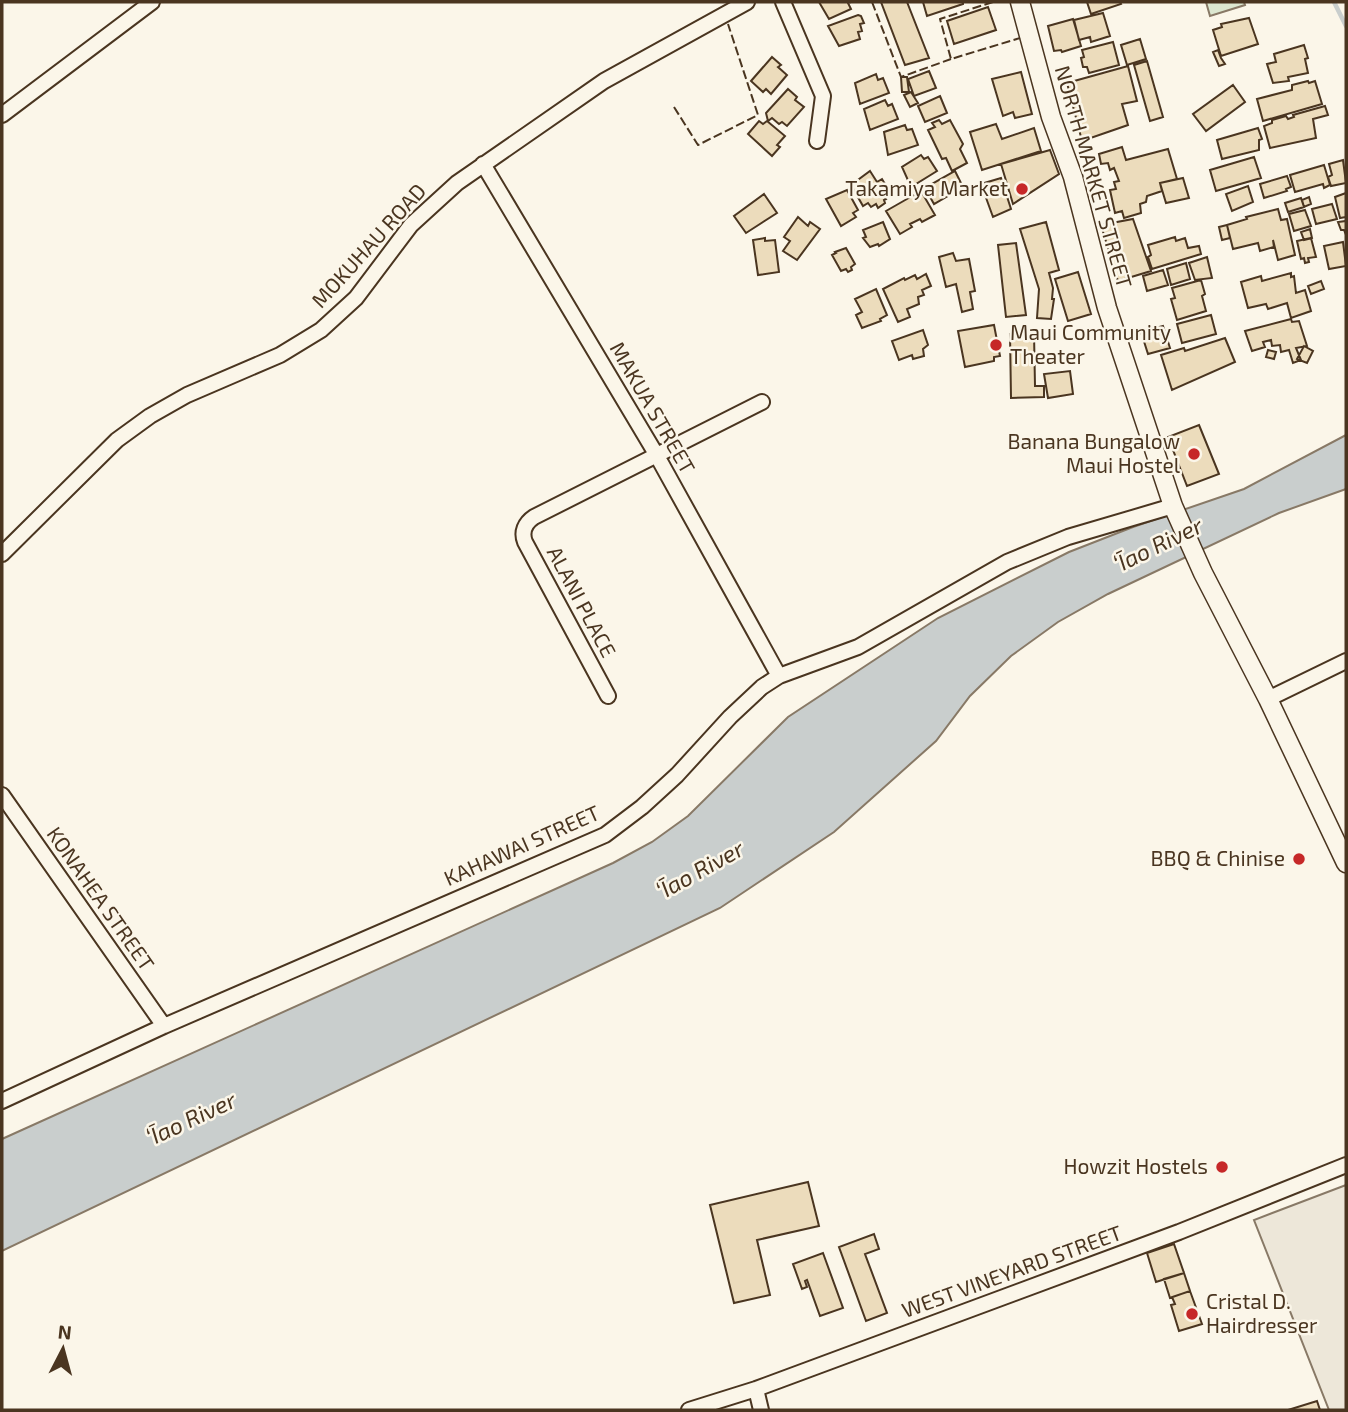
<svg xmlns="http://www.w3.org/2000/svg" width="1348" height="1412" viewBox="0 0 1348 1412" font-family="'Exo 2',sans-serif">
<style>
.green{fill:#dce7d0;stroke:#887966;stroke-width:2}
.parking{fill:#ede7d9;stroke:#887966;stroke-width:2}
.water{fill:#c9cecd;stroke:#887966;stroke-width:2}
.lines{fill:none;stroke-linecap:round;stroke-linejoin:round}
.stream{stroke:#c9cecd;stroke-width:4.5}
.building{fill:#ecdcbc;stroke:#4a3520;stroke-width:2}
.minor-casing{stroke:#4a3520;stroke-width:18}
.tertiary-casing{stroke:#4a3520;stroke-width:21}
.minor{stroke:#fbf6e9;stroke-width:14}
.tertiary{stroke:#fbf6e9;stroke-width:18}
.fence{stroke:#4a3520;stroke-width:2;stroke-dasharray:9 3.5;stroke-linecap:butt}
.poi-dot{fill:#c62828;stroke:#fbf6e9;stroke-width:2.5}
.labels{text-anchor:middle;stroke-width:5;stroke-linejoin:round;paint-order:stroke}
.street-label{font-size:21px;fill:#4a3520;stroke:#fbf6e9}
.poi-label{font-size:21px;fill:#4a3520;stroke:#fbf6e9;text-anchor:end}
.water-label{font-size:23px;font-style:italic;fill:#4a3520;stroke:#fbf6e9}
</style>
<rect width="100%" height="100%" fill="#fbf6e9"/>
<path class="green" d="M1206 2H1244L1245 5 1210 16Z"/>
<path class="parking" d="M1346 1185V1410H1329L1254 1220Z"/>
<path class="water" d="M1346 435V489L1279 513 1108 594 1058 622 1011 656 970 696 936 741 834 832 720 908 2 1251V1139L613 863 652 842 688 816 788 717 938 618 1069 552 1133 527 1244 489Z"/>
<g class="lines">
<path class="stream" d="M1334 2 1346 26"/>
</g>
<path class="building" d="M819 2H851L848 3 851 9 829 19Z
M881 2H907L929 58 905 65Z
M923 2H963V4L927 16Z
M1087 2H1120L1121 4 1091 14Z
M988 7 996 30 954 44 947 21Z
M1103 13 1110 36 1091 42 1090 37 1079 40 1074 20Z
M858 15 861 16 864 23 860 24 862 31 858 32 860 39 839 46 828 26Z
M1249 18 1258 44 1221 56 1213 30 1222 27 1221 24Z
M1073 19 1081 46 1062 52 1061 50 1054 51 1048 26Z
M1140 39 1146 59 1127 65 1121 45Z
M1113 42 1119 65 1089 73 1087 67H1083L1081 58 1084 57 1082 50Z
M1304 45 1308 58 1305 59 1308 73 1288 77 1289 81 1273 83 1267 64 1276 62 1274 54Z
M1218 50 1221 58 1225 64 1219 66 1213 52Z
M772 57 781 65 778 67 787 75 771 94 766 89 763 92 751 81Z
M1147 61 1163 117 1150 121 1134 65Z
M1128 66 1137 101 1122 104 1128 125 1082 141 1067 83Z
M929 71 936 88 914 96 908 79Z
M1021 72 1032 114 1015 118 1013 112 1003 116 992 79Z
M876 74 878 80 883 78 889 93 860 104 855 83Z
M901 77H907L909 92H902Z
M1308 81 1309 83 1315 81 1322 104 1263 121 1257 99 1292 90V85Z
M1233 85 1245 102 1206 131 1193 114Z
M788 89 797 97 795 100 804 107 787 126 782 122 779 124 772 118 768 121 766 113Z
M911 92 918 103 910 107 904 95Z
M940 96 947 113 925 122 918 106Z
M885 100 888 106 892 104 898 119 870 130 864 109Z
M1325 106 1328 115 1313 119 1316 138 1270 148 1264 126 1272 123V120L1286 116 1288 119 1294 117 1293 115Z
M939 120 942 124 950 120 963 144 960 149 967 163 952 171 946 158 942 159 928 130 935 127 932 123Z
M759 121 763 124 767 121 785 136 777 145 780 147 772 156 748 134Z
M996 124 1002 139 1034 128 1041 151 982 170 970 132Z
M905 125 907 130 912 129 918 145 888 155 884 132Z
M1258 128 1262 139 1259 140V150L1222 159 1217 140Z
M1122 147 1126 160 1168 149 1177 179 1160 183 1162 191 1147 196 1146 202 1140 204 1141 213 1124 218 1122 211 1115 213 1110 190 1116 189 1114 182 1119 181 1114 168 1110 170 1108 163 1101 164 1099 154Z
M1050 150 1059 174 1013 204 1001 164Z
M921 155 924 159 928 157 937 171 911 187 902 167Z
M1254 157 1261 178 1216 191 1210 170Z
M1343 160 1346 183 1331 186 1328 177 1332 175 1329 164Z
M1324 165 1330 185 1324 188 1323 184 1295 192 1290 175Z
M870 171 877 182 882 179 885 184 879 188 886 199 884 200 885 203 878 208 876 204 871 207 868 203 863 206 851 185Z
M955 171 963 187 934 204 925 188Z
M1287 176 1291 187 1286 189 1287 191 1264 198 1260 184Z
M1001 178 1011 209 993 217 981 184Z
M1183 178 1189 198 1166 203 1160 183Z
M1248 186 1253 202 1232 211 1226 194Z
M847 190 858 210 853 213 856 217 841 226 826 199Z
M921 191 935 215 922 222 920 219 910 224 912 227 900 234 886 211Z
M1346 193V217L1340 218 1335 197Z
M764 194 777 213 746 233 734 216Z
M1309 197 1311 204 1304 207 1302 200Z
M1301 198 1304 207 1288 212 1285 203Z
M1332 204 1337 219 1316 224 1312 209Z
M1278 209 1281 220 1287 219 1295 255 1278 260 1273 240 1274 247 1260 251 1258 243 1233 249 1227 225 1247 219 1246 217Z
M1305 210 1311 226 1294 231 1289 214Z
M798 217 808 226 810 222 820 229 797 260 783 251 790 241 784 237Z
M1133 219 1151 271 1118 281 1101 225Z
M1346 221V235L1344 230H1341L1338 222Z
M883 222 890 239 879 246 878 244 870 247 863 238 866 237 863 230Z
M1046 222 1059 270 1049 273 1053 288 1052 299H1054L1051 319 1037 318 1039 289 1020 229Z
M1227 225 1230 238 1222 240 1219 227Z
M1310 229 1312 238 1304 240 1301 232Z
M1175 237 1176 241 1185 238 1188 248 1199 246 1201 254 1152 269 1148 257 1151 255 1148 245Z
M765 238V241L775 240 779 272 758 275 753 240Z
M1311 238 1316 257 1308 258 1309 262 1305 263 1304 258 1301 259 1297 241Z
M1343 242 1346 266 1329 269 1324 246Z
M1016 243 1026 315 1006 317 998 245Z
M846 248 855 264 851 267 852 270 848 272 846 269 841 271 832 255 836 253 835 252Z
M953 253 956 261 969 259 975 291 970 292 973 309 962 312 956 284 946 287 939 257Z
M1207 257 1212 278 1195 280 1189 263Z
M1186 263 1190 279 1171 285 1167 269Z
M1163 270 1168 285 1147 291 1143 276Z
M1078 272 1091 314 1068 321 1055 279Z
M1291 273V277L1294 276 1296 293 1305 290 1311 311 1291 318 1287 303 1268 309 1266 304 1248 308 1241 282 1261 276 1262 281Z
M926 274 931 286 922 290 924 295 918 297 919 304 907 309 910 317 898 322 883 289 904 278 905 280 915 275 917 279Z
M1201 280 1205 294 1202 296 1206 311 1177 320 1171 299 1175 298 1172 288Z
M1321 281 1324 289 1311 294 1308 286Z
M876 289 887 315 880 319 881 321 862 328 856 315 862 312 855 299Z
M1211 315 1216 334 1182 343 1177 324Z
M1291 319 1292 322 1299 321 1307 346 1296 348 1301 360 1293 363 1289 350 1281 352 1280 345 1272 346 1271 340 1263 342 1265 347 1252 351 1245 331Z
M994 325 1000 356 994 357V361L965 367 958 331Z
M1163 326 1170 348 1148 354 1141 332Z
M923 330 928 345 923 349 924 356 913 359 912 355 899 360 892 341Z
M1034 333 1035 386H1044V397L1011 398 1010 334Z
M1225 338 1235 362 1172 390 1161 355 1184 348 1185 351Z
M1304 346 1313 351 1307 363 1297 359Z
M1268 350 1276 352 1274 359 1266 357Z
M1070 371 1073 394 1048 398 1044 374Z
M1199 425 1219 474 1187 486 1168 437Z
M808 1182 819 1226 757 1240 770 1295 734 1303 710 1205Z
M874 1234 879 1249 865 1254 887 1313 866 1321 839 1247Z
M1174 1244 1184 1273 1156 1282 1147 1253Z
M823 1253 843 1308 820 1316 807 1280 805 1281 807 1287 802 1289 793 1264Z
M1184 1273 1190 1291 1170 1298 1164 1279Z
M1190 1291 1202 1324 1179 1331 1171 1305 1175 1304 1172 1297Z
M1317 1401 1320 1410H1288Z"/>
<g class="lines">
<g class="minor-casing">
<path id="minor" d="M783 2 823 96 817 141
M2 115 152 2
M483 164 656 454 779 676
M2 554 117 440 150 416 187 395 280 355 321 330 356 298 411 225 457 183 604 81 747 2
M608 696 525 542C521 532 525 523 534 517L762 402
M1268 699 1346 661
M2 795 164 1026
M2 1101 164 1026 605 835 642 807 677 775 730 717 762 687 779 676 858 647 1007 562 1068 537 1173 506
M756 1389 761 1410
M689 1410 756 1389 1179 1232 1346 1165"/>
</g>
<g class="tertiary-casing">
<path id="tertiary" d="M1020 2 1051 117 1073 177 1107 308 1173 506 1203 573 1268 699 1346 863"/>
</g>
<use href="#minor" class="minor"/>
<use href="#tertiary" class="tertiary"/>
<path class="fence" d="M872 2 901 77 951 59
M993 2 940 19 951 59 1020 38
M674 107 698 145 758 115 728 24"/>
</g>
<g class="poi-dot">
<circle cx="1022" cy="189" r="7"/>
<circle cx="996" cy="345" r="7"/>
<circle cx="1194" cy="454" r="7"/>
<circle cx="1299" cy="859" r="7"/>
<circle cx="1222" cy="1167" r="7"/>
<circle cx="1192" cy="1314" r="7"/>
</g>
<g class="labels">
<g class="street-label">
<text transform="translate(1093 177) rotate(74)" y="7">NORTH MARKET STREET</text>
<text transform="translate(369 246) rotate(-48)" y="7">MOKUHAU ROAD</text>
<text transform="translate(652 408) rotate(60)" y="7">MAKUA STREET</text>
<text transform="translate(581 602) rotate(62)" y="7">ALANI PLACE</text>
<text transform="translate(522 846) rotate(-24)" y="7">KAHAWAI STREET</text>
<text transform="translate(100 899) rotate(55)" y="7">KONAHEA STREET</text>
<text transform="translate(1012 1272) rotate(-20)" y="7">WEST VINEYARD STREET</text>
</g>
<g class="poi-label">
<text x="1008" y="196">Takamiya Market</text>
<text x="1010" y="340" text-anchor="start">Maui Community<tspan x="1010" dy="24">Theater</tspan></text>
<text x="1180" y="449">Banana Bungalow<tspan x="1180" dy="24">Maui Hostel</tspan></text>
<text x="1285" y="866">BBQ &amp; Chinise</text>
<text x="1208" y="1174">Howzit Hostels</text>
<text x="1206" y="1309" text-anchor="start">Cristal D.<tspan x="1206" dy="24">Hairdresser</tspan></text>
</g>
<g class="water-label">
<text transform="translate(1158 545) rotate(-26)" y="8">ʻĪao River</text>
<text transform="translate(700 870) rotate(-29)" y="8">ʻĪao River</text>
<text transform="translate(191 1119) rotate(-25)" y="8">ʻĪao River</text>
</g>
</g>
<rect width="1348" height="1412" fill="none" stroke="#4a3520" stroke-width="7"/>
<g transform="translate(63 1349) rotate(6)" stroke="#fbf6e9" stroke-width="5" paint-order="stroke">
<path d="M0-5L12 26L0 18L-12 26Z" fill="#4a3520"/>
<text y="-10" font-size="19" font-weight="bold" text-anchor="middle" fill="#4a3520">N</text>
</g>
</svg>
